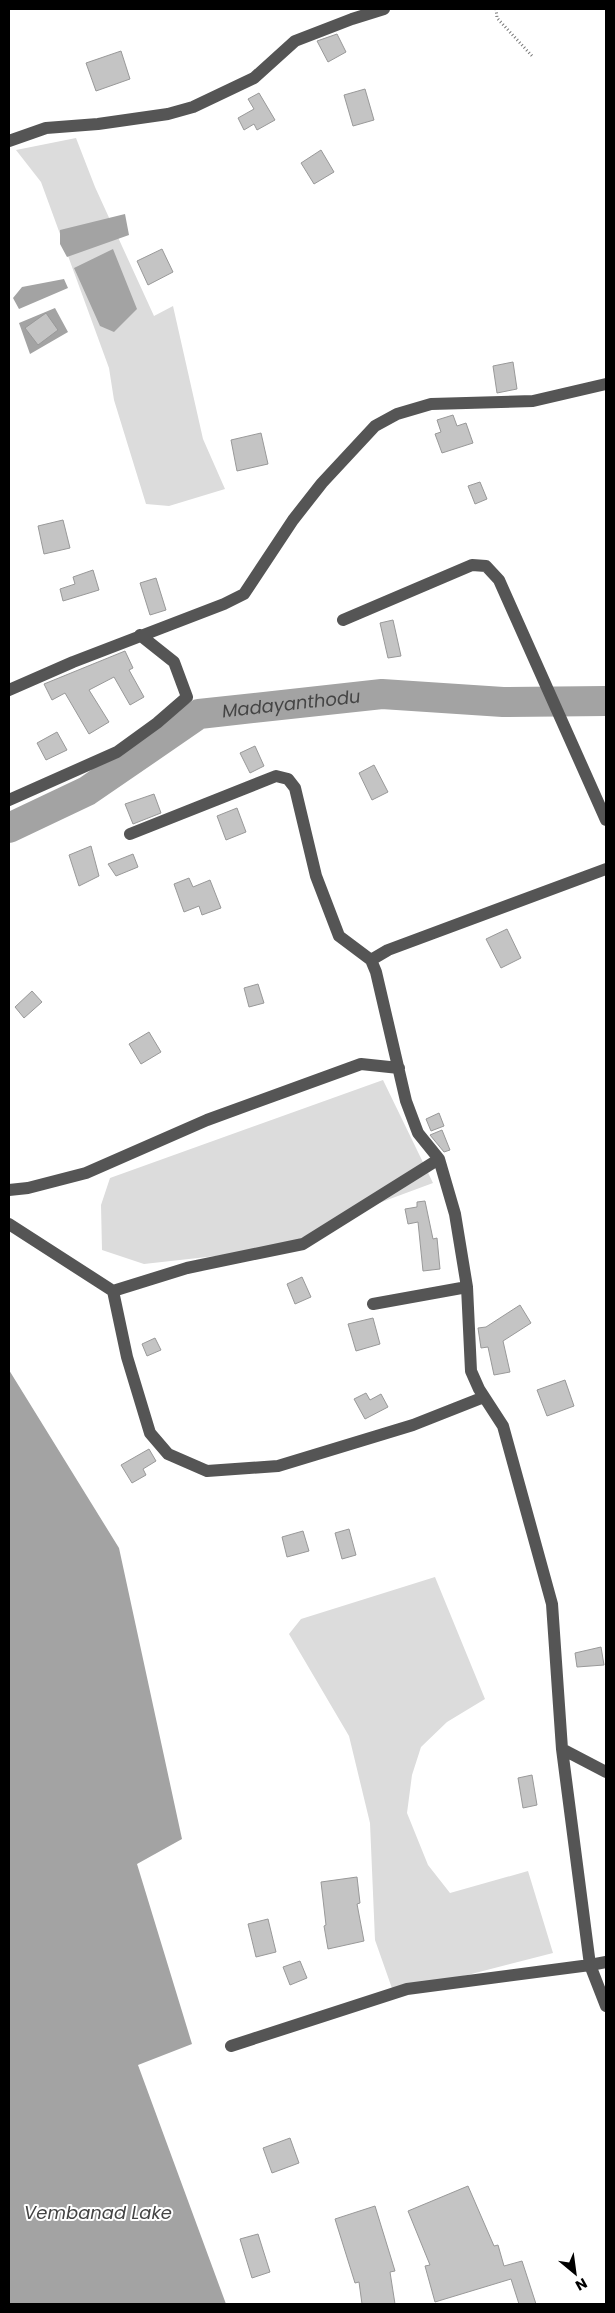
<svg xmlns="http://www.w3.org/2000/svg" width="615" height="2313" viewBox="0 0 615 2313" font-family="Poppins,sans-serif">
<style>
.green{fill:#dcdcdc}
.water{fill:#a3a3a3}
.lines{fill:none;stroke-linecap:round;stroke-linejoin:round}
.river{stroke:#a3a3a3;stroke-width:30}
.building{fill:#c4c4c4;stroke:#999}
.path{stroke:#777;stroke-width:3;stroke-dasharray:1 2.5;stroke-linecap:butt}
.minor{stroke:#555;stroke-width:12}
.labels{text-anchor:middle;stroke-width:4;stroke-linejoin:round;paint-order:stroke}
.water-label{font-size:18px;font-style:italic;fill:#444;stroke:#fff}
</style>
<rect width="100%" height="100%" fill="#fff"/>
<path class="green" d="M76 138 95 187 154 316 173 306 203 439 225 489 169 506 146 504 114 400 109 368 41 182 16 150Z
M383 1080 433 1183 352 1213 279 1249 144 1264 102 1250 101 1205 110 1178Z
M435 1577 485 1699 447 1722 421 1747 412 1775 407 1813 428 1865 450 1893 528 1871 553 1953 394 1994 375 1940 370 1823 349 1736 289 1634 301 1619Z"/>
<path class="water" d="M125 214 129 235 67 257 60 244V230Z
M113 249 137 309 114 332 100 326 74 268Z
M64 279 68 288 19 309 13 298 22 287Z
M55 308 68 332 30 354 19 323Z
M9 1370 119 1548 182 1839 137 1864 192 2044 138 2065 226 2304H9Z"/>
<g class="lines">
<path class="river" id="s1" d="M9 828 87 791 199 714 382 694 503 702 606 701"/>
</g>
<path class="building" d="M337 34 346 52 328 62 317 41Z
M121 51 130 79 96 91 86 63Z
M365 89 374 120 353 126 344 95Z
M259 93 275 120 257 130 254 124 244 130 238 118 254 109 248 99Z
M321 150 334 172 314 184 301 163Z
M162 249 173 272 148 285 137 261Z
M46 313 58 330 38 345 25 328Z
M513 362 517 389 497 393 493 366Z
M453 415 457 426 466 423 473 443 442 453 435 434 441 432 437 420Z
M261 433 268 464 237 471 231 440Z
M480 482 487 499 475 504 468 486Z
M63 520 70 548 44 554 38 526Z
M93 570 99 590 63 601 60 589 75 584 73 577Z
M156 578 166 610 150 615 140 583Z
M393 620 401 656 388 658 380 623Z
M125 651 133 668 129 670 144 697 130 705 114 677 89 690 109 722 89 734 65 693 52 700 44 684Z
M57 732 67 750 46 760 37 743Z
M255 746 264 766 250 773 240 753Z
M374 765 388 792 372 800 359 773Z
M154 794 161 813 133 824 125 804Z
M237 808 246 832 226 840 217 816Z
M91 846 99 876 79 886 69 855Z
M133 854 138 867 116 876 108 864Z
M189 878 193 887 210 880 221 908 202 915 199 906 184 912 174 884Z
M507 929 521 958 501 968 486 939Z
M258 984 264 1003 249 1007 244 988Z
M32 991 42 1002 24 1018 15 1007Z
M149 1032 161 1052 141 1064 129 1044Z
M439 1113 444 1126 431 1131 426 1119Z
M442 1130 450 1150 444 1152 430 1135Z
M425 1201 433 1239 437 1238 440 1269 423 1271 418 1222 408 1224 405 1209 417 1207V1202Z
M302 1277 311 1297 295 1304 287 1284Z
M520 1305 531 1323 503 1341 510 1372 494 1375 488 1347 481 1348 478 1328 486 1327Z
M373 1318 380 1344 356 1351 348 1324Z
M155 1338 161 1350 147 1356 142 1344Z
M565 1380 574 1406 547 1416 537 1390Z
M366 1393 370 1400 381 1394 388 1407 365 1419 354 1399Z
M149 1449 156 1461 143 1469 146 1475 132 1483 121 1465Z
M349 1529 356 1555 342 1559 335 1533Z
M303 1531 309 1551 287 1557 282 1537Z
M601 1647 604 1665 577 1667 575 1653Z
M532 1775 537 1805 523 1808 518 1778Z
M357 1877 360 1903 357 1904 364 1941 328 1949 324 1926 326 1925 321 1882Z
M268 1919 276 1952 256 1957 248 1924Z
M300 1961 307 1978 290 1985 283 1967Z
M290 2138 299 2163 272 2173 263 2148Z
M468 2186 494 2246 498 2245 504 2266 522 2261 536 2304H519L511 2279 435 2302 425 2266 430 2265 408 2211Z
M375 2206 395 2271 390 2272 395 2304H362L359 2282 355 2283 335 2219Z
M258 2234 270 2272 252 2278 240 2239Z"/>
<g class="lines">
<path class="path" d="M496 9 497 18 533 57"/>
<path class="minor" d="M9 141 46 128 98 124 168 114 193 107 254 78 295 41 352 19 384 9
M343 620 472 565 486 566 499 580 606 820
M9 690 73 662 224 604 244 594 293 520 322 483 375 426 397 414 431 404 533 401 606 384
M9 800 117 752 157 723 187 697 174 662 140 635
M130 834 276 776 288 779 295 788 316 876 339 936 371 960
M606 869 388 950 371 960 376 972 406 1101 418 1133 439 1159 455 1214 467 1287 471 1371 479 1389 503 1426 552 1604 562 1749 590 1965 606 1962
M9 1190 28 1188 86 1173 207 1120 361 1064 399 1068
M9 1224 113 1291 127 1357 150 1433 168 1454 207 1471 278 1466 413 1425 484 1397
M113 1291 187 1268 303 1244 439 1159
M373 1304 467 1287
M562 1749 606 1772
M231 2046 407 1989 590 1965 606 2006"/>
</g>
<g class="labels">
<g class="water-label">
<text dy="6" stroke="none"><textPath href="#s1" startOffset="315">Madayanthodu</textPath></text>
<text x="98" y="2219">Vembanad Lake</text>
</g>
</g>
<rect width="615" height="2313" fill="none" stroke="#000000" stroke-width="20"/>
<g transform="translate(575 2273) rotate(151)" stroke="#ffffff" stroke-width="4" paint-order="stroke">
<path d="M0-4L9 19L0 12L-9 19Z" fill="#000000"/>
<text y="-8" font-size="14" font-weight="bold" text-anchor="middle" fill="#000000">N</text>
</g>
</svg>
